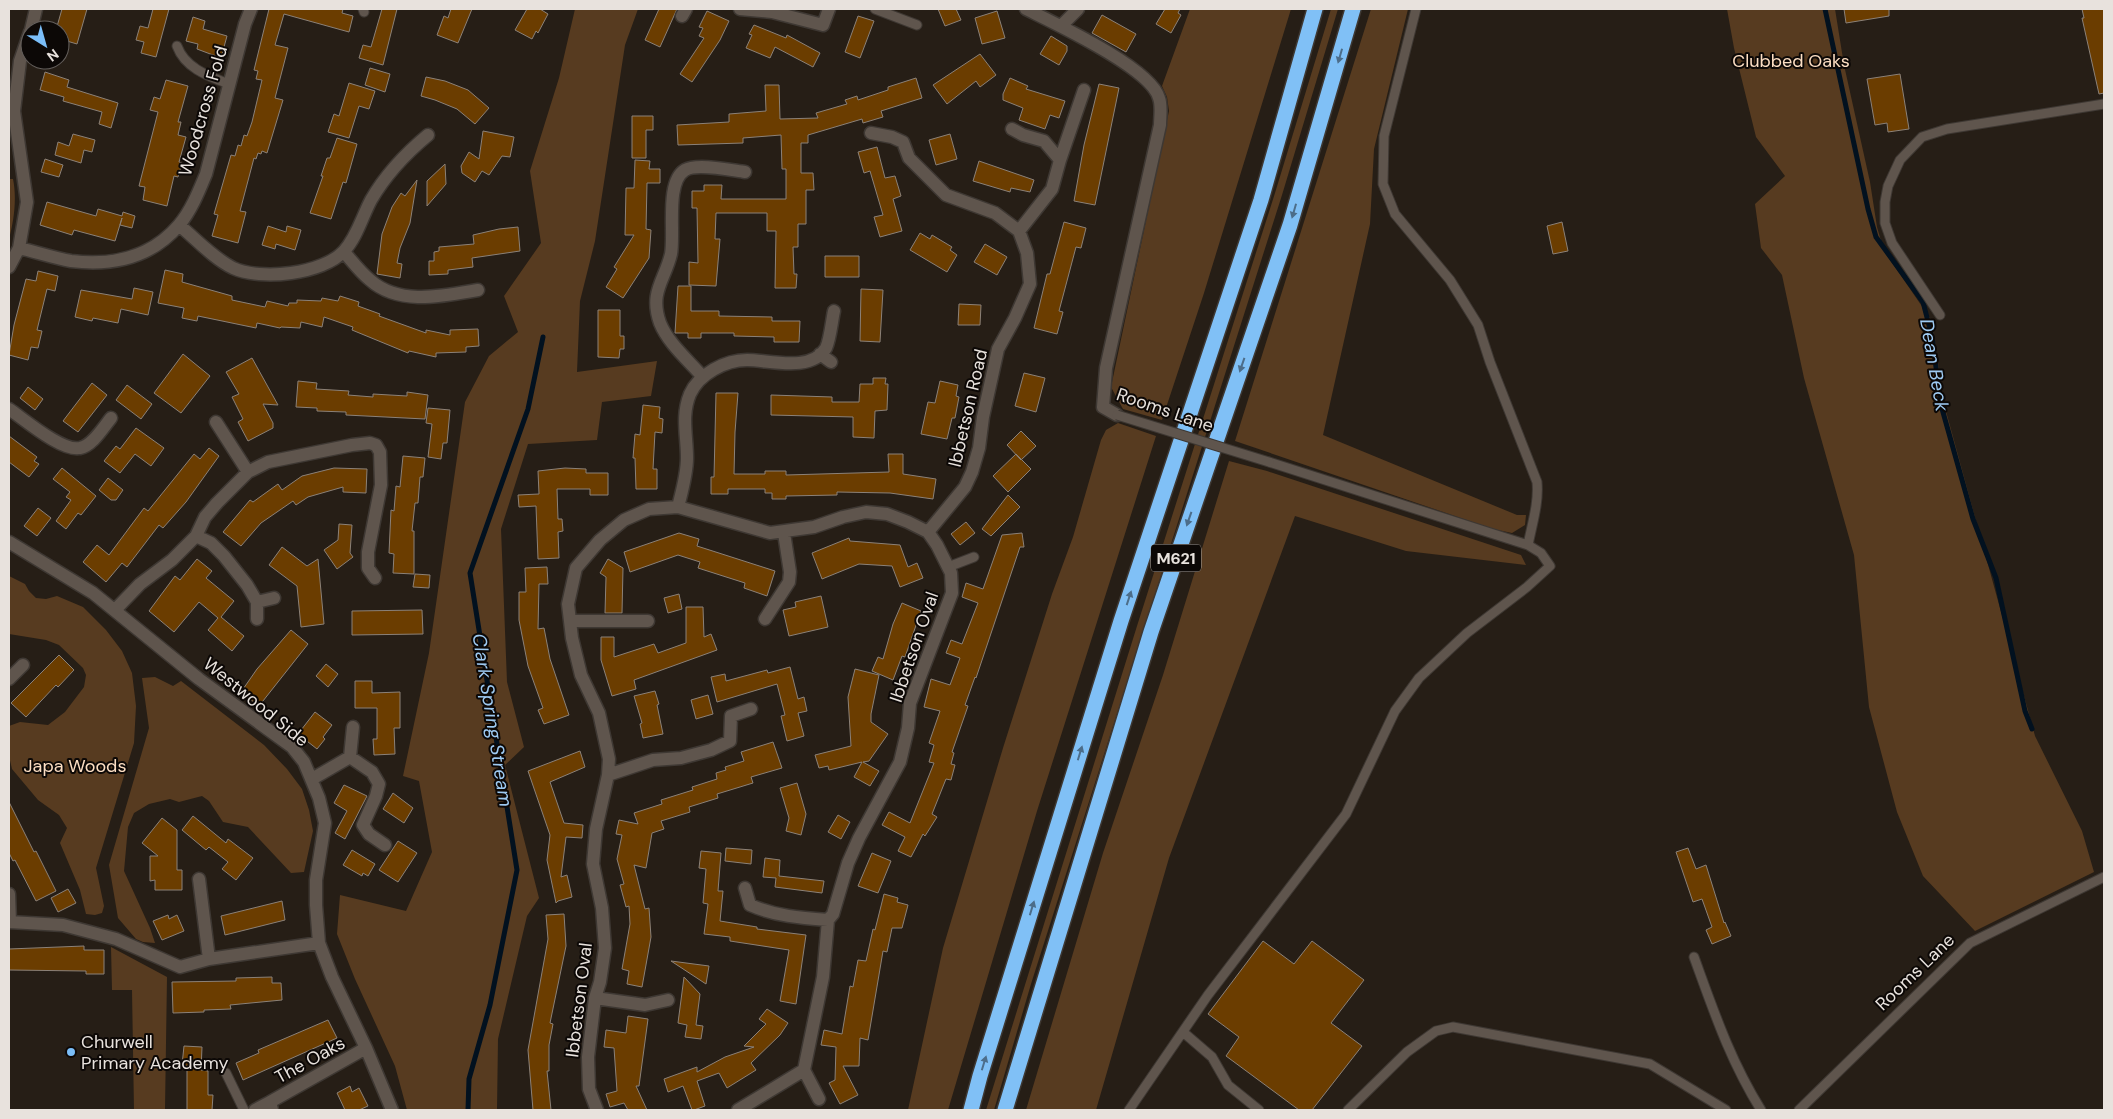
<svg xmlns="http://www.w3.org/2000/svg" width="2113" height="1119" viewBox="0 0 2113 1119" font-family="'DM Sans',sans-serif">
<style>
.green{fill:#573b20}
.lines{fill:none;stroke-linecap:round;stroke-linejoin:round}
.stream{stroke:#02111f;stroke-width:5}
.building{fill:#6b3d00;stroke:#8b8178}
.service-casing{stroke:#3e3833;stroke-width:11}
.minor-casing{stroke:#3e3833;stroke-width:15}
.motorway-casing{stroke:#3e3833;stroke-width:18}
.service{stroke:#5f554d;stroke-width:9}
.minor{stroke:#5f554d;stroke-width:12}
.motorway{stroke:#80c0f6;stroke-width:15}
.service-bridge-casing{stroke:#3e3833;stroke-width:11;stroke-linecap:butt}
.service-bridge{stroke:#5f554d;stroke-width:9}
.oneway{fill:#4c6d8a}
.poi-dot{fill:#7bbef8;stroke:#0c0806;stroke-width:2}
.labels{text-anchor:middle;stroke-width:4;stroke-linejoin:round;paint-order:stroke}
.shield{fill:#0c0806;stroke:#a6a19c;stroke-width:1}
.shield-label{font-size:16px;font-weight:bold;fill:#e8e2dd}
.park-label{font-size:18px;fill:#fcdec3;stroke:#0c0806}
.street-label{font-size:18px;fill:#e8e2dd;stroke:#0c0806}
.poi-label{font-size:18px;fill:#e8e2dd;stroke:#0c0806;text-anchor:start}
.water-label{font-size:19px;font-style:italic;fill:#9ecaf2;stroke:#0c0806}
</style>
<rect width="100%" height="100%" fill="#261e16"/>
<path class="green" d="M575 9H638L625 45 595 241 580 301 577 372 657 361 651 396 602 402 597 440 528 444 501 529 507 682 524 747 505 765 539 898 527 916 498 1039 497 1110H407L395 1066 355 979 337 934 340 895 406 911 432 852 419 781 403 776 429 653 465 402 489 356 518 332 504 296 541 243 530 171 559 78Z
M1190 9H1291L1204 293 1162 420 1123 409 1111 387 1169 111 1167 97 1162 86Z
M1331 9H1338L1282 195 1031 984 994 1110H986L1137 626 1275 193Z
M1371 9H1408L1374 149 1370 224 1323 435 1517 515H1526L1525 525 1512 533 1493 529 1235 441Z
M1727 9H1835L1844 65 1870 182 1877 227 1884 251 1932 321 1944 404 2035 736 2082 831 2094 872 1975 931 1923 876 1897 812 1869 707 1854 555 1804 378 1782 275 1761 248 1755 204 1785 176 1756 137 1734 48Z
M9 179H13C17 198 14 221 9 239Z
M1118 423 1156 436 1037 811 948 1110H908L943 948 1003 748 1052 594 1073 537 1101 440 1106 430Z
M1229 461 1267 471 1521 555 1526 565 1406 551 1295 516 1169 858 1096 1110H1026L1103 853 1163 675Z
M9 576 25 584 29 591 36 598 46 599 57 596 83 607 106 630 122 651 132 673 136 706 134 743 96 868 104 906 102 913 95 915 86 914 80 890 60 843 67 828 59 815 38 800 12 769 9 756V726L20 722 48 725 65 712 84 687 86 675 83 668 59 645 46 640 9 634Z
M155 677 173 686 181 681 264 745 287 769 302 789 309 810 313 831 304 872 291 873 248 827 223 822 209 801 202 796 179 802 170 799 149 804 134 813 128 827 124 871 150 928 155 943 143 942 136 939 118 918 109 865 149 728 142 678Z
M111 947 167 977 165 1110H134L132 990H112Z"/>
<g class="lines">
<path class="stream" d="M1825 9 1868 209 1876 237 1923 302 1932 337 1941 405 1973 519 1996 578 2025 711 2032 729
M468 1110 469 1079 490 1005 517 870 470 573 528 409 543 337"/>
</g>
<path class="building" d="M62 9H87L77 44 60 39V30H56Z
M153 9H169L156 57 141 53 144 42 136 40 140 26 148 28Z
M269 9H343L342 13 353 16 349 32 284 14 275 45 288 48 275 98 283 100 267 153 262 151 261 154 258 153 256 159 254 158 240 211 246 212 238 243 212 236 218 215 214 214 231 155 235 156 238 145 241 146 244 135 247 136 252 122 262 80 256 79 258 71 254 70Z
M382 9H397L383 65 359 58 363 45 371 47Z
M451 9H472L458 43 437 35 444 16 448 18Z
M527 9H540L548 14 538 33 536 31 532 39 515 30Z
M659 9H677L660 47 645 40Z
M938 9H956L961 20 945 26Z
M1165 9H1180L1178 13 1181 15 1171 33 1156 24Z
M1844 9H1889V16L1846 23Z
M2082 9H2104V93L2099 94 2082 18H2084Z
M707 11 729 21 720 40 692 82 680 74 704 38 699 36 703 28 699 27Z
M997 11 1005 38 982 44 975 18Z
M1102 15 1136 34 1126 52 1092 33Z
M858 16 874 21 860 58 845 52Z
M193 17 205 21 203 29 227 36 221 58 197 49 198 44 186 41Z
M754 25 786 38 787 35 820 53 813 67 775 47 770 58 746 48 752 35 749 34Z
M1051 36 1067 46V51L1059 65 1040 54Z
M980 54 996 75 980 87 976 81 947 104 933 85Z
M370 68 390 74 385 92 365 85Z
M45 72 69 80 67 87 118 103 111 128 99 124 102 112 63 101 64 97 40 90Z
M1900 74 1909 129 1888 132 1887 123 1875 125 1867 79Z
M426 77 445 81 468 90 489 108 475 124 457 109 435 100 421 96Z
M916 78 922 98 881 111 883 117 863 123 862 119 808 135V143H801V173H813L814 190H806V224H798V247H793L794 274H797L796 288H775L776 231H767V213H716L715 239H720L716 286 689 285V262L698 263 697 208H692V191H704V185H722L721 199H786V169H782L781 135 743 138V143L678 145 677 125 729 122V114L766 111 765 85H779L780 119 818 118 816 113 847 104 845 100 857 96 858 100 888 90V87Z
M1010 78 1028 86 1026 89 1065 101 1059 118 1050 115 1045 129 1019 120 1023 108 1003 100V94Z
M166 80 188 86 178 122H181L178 135 186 137 179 162 182 163 178 177 174 176 167 206 143 200 145 187 139 186 158 112 150 110 154 97 160 99Z
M349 83 375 91 369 109 359 106 349 138 328 132 334 114 339 116Z
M1099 84 1119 88 1095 205 1074 201 1084 145Z
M632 116H653V130H646V158H632Z
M483 131 514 137 510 157 502 156 489 175 482 171 475 182 462 173 461 166 469 152 479 159Z
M73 134 95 140 92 152 84 150 81 163 55 155 58 142 69 146Z
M950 134 957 159 936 165 929 140Z
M337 138 357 144 346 183 343 182 331 219 310 213 323 176H321L327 158H330Z
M877 147 885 178 895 176 901 196 893 199 902 231 880 237 874 217 883 215 870 171 864 173 858 152Z
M45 159 63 165 59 177 41 172Z
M635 160 650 161 649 169H660V183H647L646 229 651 230 649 258 623 298 606 287 617 269 614 267 634 235H625L626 188H634Z
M979 161 1034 180 1030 192 1011 188 1010 192 973 181Z
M445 164 446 184 427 206V181Z
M417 180 410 223 400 248 397 263 402 264 400 278 377 274 382 234 392 207 401 193 405 196Z
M47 202 96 216 98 209 122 216 123 212 135 216 132 228 120 225 122 218 115 241 74 230 72 235 40 225Z
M1064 222 1086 228 1081 248 1076 247 1059 311 1063 312 1057 334 1034 328 1047 274H1050Z
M1562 222 1568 251 1553 254 1547 226Z
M268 226 286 232 287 226 301 230 295 250 276 244 275 249 262 245Z
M518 227 520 251 472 258 473 267 448 270V274L429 275V261H434V252L439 251V247L474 244 473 235 499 229Z
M920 233 930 239 932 235 952 247 950 250 957 255 947 272 910 250Z
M985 244 1007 257 997 275 974 262Z
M825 256H859V277H825Z
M165 270 183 274 182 282 232 296V300L265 307 267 301 288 306 289 303H297V300L321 301 322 298 338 301 340 296 359 302 358 306 380 314 379 316 426 333V330L450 335V330L478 329 479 346 466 347V352L436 353V357L409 351 408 353 352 330 353 327 324 317 322 327 301 322 300 328 281 327 280 328 257 323 256 328 198 316 197 321 182 318 184 308 158 303Z
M38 271 58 276 55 291 47 289 37 330 42 331 38 348 31 347 28 360 9 355 14 325 26 279 36 281Z
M678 286H691V311H719V316L772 317V321H800L799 342H774V337L734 336V333H701V338H688V333H675Z
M134 288 153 292 148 315 121 309 118 323 93 318 92 321 75 317 81 290 132 299Z
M861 289 883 290 880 342 860 341Z
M959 304 981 305 980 325H958Z
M598 310H620V336H624V349H620L619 358 598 357Z
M183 354 210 376 181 413 154 393Z
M252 358 278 405 263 404 273 423V428L248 441 238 422 243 419 232 397 239 394 226 372Z
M1024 373 1045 378 1036 412 1015 406Z
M873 378H886L885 384H888L887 410 875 411 874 438 853 437V417L771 415V395L832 397V402H859L860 384H873Z
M298 381 317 383 316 389 349 391 348 395 373 397V394L407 396V392L428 395 425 419 346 415V412L317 411V408L296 407Z
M940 381 958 385 956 396 959 397 955 418H952L947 439 921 434 928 402 935 403Z
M92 383 107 395 78 432 63 421Z
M127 385 152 404 141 419 116 400Z
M28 387 43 399 35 410 20 398Z
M716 393H738L735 432 734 474H765V471H786V475L889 472 888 454H903V474L936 479 933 499 890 493 837 492V495L786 496V499H772V493H765V489H728V494H711V477H714Z
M643 405 660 407 659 418 663 419 662 433 655 432 653 469H657V489H636L635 458H633L635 434 640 435Z
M428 408 450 410 447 443H443L441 459 428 457 432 424 426 423Z
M136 428 164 448 151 466 135 454 120 473 104 461 116 446 120 449Z
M1021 431 1036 446 1021 460 1007 445Z
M9 436 37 457 34 461 39 464 29 477 9 462Z
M209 448 219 456 186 502 163 528 159 525 127 567 122 563 106 582 83 562 97 545 109 555 144 508 148 511 194 454 200 459Z
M1016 454 1031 469 1008 492 993 476Z
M403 456 425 458 423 477H420L418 503H415L412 531H414V574L393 573 394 554 389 553 391 510 394 511 396 486 400 487Z
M62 468 96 496 81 515 78 513 66 529 56 521 71 500 66 497 70 492 53 479Z
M334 468 367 469 366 493 343 492V487L308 497 296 505 293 501 261 523 241 546 223 532 250 500 253 502 278 484 282 490 302 476Z
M565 468 586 469V473H608V495H590V489H557L558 519H562L563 531 558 532 559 558 538 559 536 506 519 507 518 495 539 494 538 471Z
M108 478 123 490 116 500H111L99 490Z
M1008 495 1020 507 991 536 982 529Z
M38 508 51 518 37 536 24 526Z
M966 522 975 533 960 545 951 534Z
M339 524 352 525 350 553 353 557 337 569 324 550 338 540Z
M679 533 699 539 697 546 775 571 767 596 744 588 745 583 698 568 700 562 678 555 630 572 624 552Z
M1022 533 1024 547H1020L976 678 975 677 965 705 968 706 952 752 954 753 951 764 955 765 951 780 946 779 932 814 937 817 925 836 923 834 911 857 898 851 905 837 882 825 889 812 910 823 934 763 929 762 934 745 929 743 940 711 924 707 931 679 950 685 960 658 946 653 951 640 962 644 978 603 962 597 966 583 983 589 1002 535Z
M849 538 850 541 900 545 908 567 917 563 923 578 900 587 892 566 859 564 822 579 812 553Z
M282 547 307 566 318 559 324 624 301 627 297 586 269 565Z
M197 559 212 571 206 578 234 601 221 617 244 636 232 651 208 630 218 618 199 602 174 632 149 611 175 576 180 580Z
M608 559 623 568 622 613H605L606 577 600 573Z
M547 567 548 584H539L538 629 544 628 550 659 569 715 544 724 538 710 543 708 528 666 519 620V592H526L525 568Z
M415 574 430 575 429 588 413 587Z
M679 594 682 609 668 613 664 598Z
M821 596 828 627 789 636 783 610 796 607 795 602Z
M902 603 921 611 905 657 902 656 893 680 872 671 878 657 883 659 893 624Z
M686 607H703L704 637 711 634 717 650 634 680 636 689 612 696 601 660V637H614V657L654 644 658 653 686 643Z
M422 610 423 634 352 635V611Z
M291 630 308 644 259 706 241 692 257 669Z
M59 655 74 670 58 687 56 685 26 717 11 703Z
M326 664 338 674 328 687 316 676Z
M790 667 798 699 804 697 807 711 798 713 804 736 787 741 781 716 785 715 777 684 717 702 711 677 725 674 726 681 767 670 768 673Z
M855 669 879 675 871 714V722L888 734 869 761 863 762 879 771 870 786 854 777 862 762 829 770 828 766 819 768 815 755 851 746 848 697Z
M355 681H372V693L400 692V728H394L395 754 374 755 373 739H377V708H355Z
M655 691 659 704 657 705 663 734 643 738 640 724 642 723 634 696Z
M708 695 713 714 696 719 691 700Z
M315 712 332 725 323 737 325 739 317 749 298 734Z
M773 742 782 768 751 777 753 783 717 794 718 798 689 807 690 812 661 821 664 829 652 833 646 868 634 865 645 909 649 908 651 937 642 987 627 984 629 971 622 969 630 924 629 906 626 907 620 885 624 884 617 859 622 835 616 834 619 820 638 824 634 813 662 804 661 800 693 790 692 787 717 779 716 773 726 770 725 767 744 761 741 752Z
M580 751 585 767 550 782 564 823 583 825 582 838 566 837 561 877 567 875 572 897 558 901 556 903 547 860 550 835 528 771Z
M797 783 806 814 801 835 786 831 789 818 780 788Z
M344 785 367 796 345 839 335 833 347 811 334 803Z
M393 793 413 808 404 823 383 809Z
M9 802 34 852 36 851 56 891 36 901 15 860 13 861 9 853Z
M838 815 850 822 841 839 828 832Z
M193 816 226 843 228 839 253 858 236 880 222 869 228 862 209 847 206 850 182 830Z
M162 818 177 830V870H182V890H155V880L150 881V856H158L142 843Z
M398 841 417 853 398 882 379 870Z
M726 848 752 850 751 864 725 861Z
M1688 848 1696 869 1706 865 1724 923 1725 922 1731 936 1712 944 1706 930 1712 927 1702 899 1693 902 1676 852Z
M352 850 375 864 368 876 363 873 362 876 343 865Z
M701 851 721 853 718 891H723L720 921 757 927V929L806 935 796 1004 780 1001 789 950 730 941V937L704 934 708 904 703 903 706 869 699 868Z
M872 853 891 861 878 893 858 886Z
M765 858 780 860 779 876 824 881 822 893 775 887 776 878 763 877Z
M68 889 76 903 58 912 51 898Z
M884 894 898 898 897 902 908 905 902 928H892L887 952 883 951 868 1040 860 1038 859 1066H843L858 1095 840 1104 829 1083 835 1080 836 1047 821 1045 824 1030 842 1034 850 986 853 987 858 960 866 961 873 929 875 930Z
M282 901 285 920 225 935 221 916Z
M564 914 566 946 550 1023 553 1024 549 1045V1071H547L551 1110H533L528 1050 548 939 546 915Z
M168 915 169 919 177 915 184 931 162 940 153 921Z
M1263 941 1294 964 1312 941 1364 980 1331 1023 1362 1046 1312 1110H1299L1226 1056 1239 1037 1208 1014Z
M84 946V950H104V974H86V971L9 970V949Z
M671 961 709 966 706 984Z
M272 977V983H281L282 1000 230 1005 231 1009 204 1010V1012L173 1013 172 982 236 981V978Z
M684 977 700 994 696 1025 703 1026 701 1039 685 1037 687 1025 678 1023Z
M767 1009 788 1023 780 1035 751 1063 756 1070 727 1088 719 1073 697 1081 705 1106 694 1110H692L683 1086 668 1092 664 1079 697 1067V1072L725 1057 754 1047 744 1046 766 1024 759 1019Z
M628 1016 648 1019 639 1086H636L647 1110H628L624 1103 610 1107 606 1094 617 1091 614 1048 604 1047 606 1030 626 1033Z
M328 1020 337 1038 243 1080 236 1063 259 1053 258 1050Z
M184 1046 202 1047 201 1070 208 1071V1095H213L212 1110H187V1066L182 1065Z
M350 1086 352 1092 359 1088 368 1106 359 1110H345L337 1093Z"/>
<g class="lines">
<g class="service-casing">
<path id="service" d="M363 9 364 12
M875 9 917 25
M1416 9 1384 136 1383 184 1395 214 1450 280 1478 325 1490 362 1537 482C1539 503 1532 524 1528 545
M177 46C185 68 208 76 229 84
M1940 315 1892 243 1885 223V202L1888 186 1900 160 1922 137 1947 129 2104 104
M948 567 974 557
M1694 957C1714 1012 1730 1060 1761 1110
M1183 1032 1212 1057 1228 1085 1259 1110
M226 1073 244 1110
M1129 1110 1208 995 1346 814 1395 711 1419 678 1467 633 1527 587 1550 566 1541 553 1528 545 1269 462
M1348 1110 1407 1052 1436 1031 1453 1027 1650 1064 1726 1110
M1799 1110 1970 943 2104 877"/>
</g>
<g class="minor-casing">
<path id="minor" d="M740 9 772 12 823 25 829 9
M1026 9C1054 23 1151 68 1159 98 1162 106 1160 117 1160 125L1106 368 1103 407 1117 415
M682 16 686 9
M1061 26 1078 9
M31 30 36 9
M1012 129 1023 135 1044 141 1060 160
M871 133 892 137 903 142 909 158 946 195 995 213 1019 231 1027 253 1030 284 1015 318 998 349 983 417 979 448 972 472 965 487 928 532
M179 225C196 239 213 258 233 268 261 281 323 274 344 251 357 237 362 217 371 200 386 174 405 154 428 135
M1019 231 1052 189 1060 160 1084 90
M19 248C36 252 54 258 71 261 112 266 151 258 179 225 191 211 199 191 206 174L245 24 251 9
M344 252C352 261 360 272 370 280 399 306 443 296 478 290
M9 267 19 248 27 202 14 111 20 61 30 32
M820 354 831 362
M702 376C688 360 668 343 660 323 649 292 665 280 671 254 675 233 665 182 685 170 697 163 730 170 745 172
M9 409C24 419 62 452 80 448 92 446 103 428 111 418
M216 422 248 472
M678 507C682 491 687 474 687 458 687 435 681 416 690 394 699 374 725 360 747 360 769 360 811 373 826 348 830 340 832 320 834 311
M196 536 211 543 224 556 247 585 257 602V619
M9 542 93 593 199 679 292 747 304 762 319 798 325 823 316 880V905L319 943 332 977 366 1048 392 1110
M257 602 274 598
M115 610 140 584 172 560 196 536 205 517 217 503 248 472 268 462 352 445 370 443 376 445 380 452 381 485 368 552V568L375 578
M765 619 789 582 790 572 784 533
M570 621H648
M9 679 23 665
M350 757 353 727
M608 775 653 760 681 758 711 750 730 741 731 716 751 709
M312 779 350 757 372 772 379 784 376 796 363 825 369 834 385 845
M199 879 209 959
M745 888 750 905C775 916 801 918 828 920
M9 894 10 922
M9 922 63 925 116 939 180 967 209 959 319 943
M595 998 645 1005 668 1000
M804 1070 819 1099
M255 1110 270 1102
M272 1110 270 1102 366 1048
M597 1110 589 1089 588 1057 595 998 600 982 605 948 602 908 593 864 596 829 608 775 609 759 599 713 581 675 572 638 568 604 576 568 600 540 624 520 649 509 678 507 770 533 814 527 843 517 866 512 887 514 908 522 928 532 937 545 951 573 952 593 910 703 908 728 900 762 859 838 848 863 833 914 828 920 823 977 804 1070 738 1110"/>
</g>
<g class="motorway-casing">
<path id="motorway" d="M971 1110 980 1076 1121 621 1261 200 1315 9
M1005 1110 1151 632 1290 225 1353 9"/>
</g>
<use href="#service" class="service"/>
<use href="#minor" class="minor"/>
<use href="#motorway" class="motorway"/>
<g class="service-bridge-casing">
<path id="service-bridge" d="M1117 415 1269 462"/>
</g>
<use href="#service-bridge" class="service-bridge"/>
</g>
<defs><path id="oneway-solid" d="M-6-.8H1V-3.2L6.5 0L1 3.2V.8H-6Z" transform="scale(1.25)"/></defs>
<g class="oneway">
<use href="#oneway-solid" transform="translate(1340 56) rotate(106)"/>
<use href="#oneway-solid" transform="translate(1294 211) rotate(106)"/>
<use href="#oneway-solid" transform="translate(1242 365) rotate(109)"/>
<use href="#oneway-solid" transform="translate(1189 519) rotate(109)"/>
<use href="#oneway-solid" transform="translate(1129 598) rotate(-72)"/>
<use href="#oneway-solid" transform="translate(1080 753) rotate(-73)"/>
<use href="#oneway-solid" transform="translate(1032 908) rotate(-73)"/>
<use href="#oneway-solid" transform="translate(984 1063) rotate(-73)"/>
</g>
<circle class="poi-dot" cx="71" cy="1052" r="5"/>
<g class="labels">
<rect class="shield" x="1151" y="544.5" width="50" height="27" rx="4"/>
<g class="shield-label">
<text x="1176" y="564">M621</text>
</g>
<g class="park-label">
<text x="1791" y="67">Clubbed Oaks</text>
<text x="75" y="772">Japa Woods</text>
</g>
<g class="street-label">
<text transform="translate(203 111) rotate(-74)" y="6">Woodcross Fold</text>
<text transform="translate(968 408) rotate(-77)" y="6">Ibbetson Road</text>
<text transform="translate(1165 410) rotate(19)" y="6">Rooms Lane</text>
<text transform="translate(914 647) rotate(-71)" y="6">Ibbetson Oval</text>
<text transform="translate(256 702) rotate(39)" y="6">Westwood Side</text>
<text transform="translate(1915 972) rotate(-44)" y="6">Rooms Lane</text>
<text transform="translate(579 1000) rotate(-83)" y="6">Ibbetson Oval</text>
<text transform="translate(310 1060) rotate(-29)" y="6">The Oaks</text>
</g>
<g class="poi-label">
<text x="81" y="1048">Churwell<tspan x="81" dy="21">Primary Academy</tspan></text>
</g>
<g class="water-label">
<text transform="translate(1935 365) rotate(80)" y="7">Dean Beck</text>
<text transform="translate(493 720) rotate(81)" y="7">Clark Spring Stream</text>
</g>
</g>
<rect width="2113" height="1119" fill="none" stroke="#e8e2dd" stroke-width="20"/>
<g transform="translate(45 45) rotate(143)"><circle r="24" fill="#0c0806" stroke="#645f5c"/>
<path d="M0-4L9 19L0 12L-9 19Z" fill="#7bbef8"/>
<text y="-8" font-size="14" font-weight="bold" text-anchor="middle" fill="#e8e2dd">N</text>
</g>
</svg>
